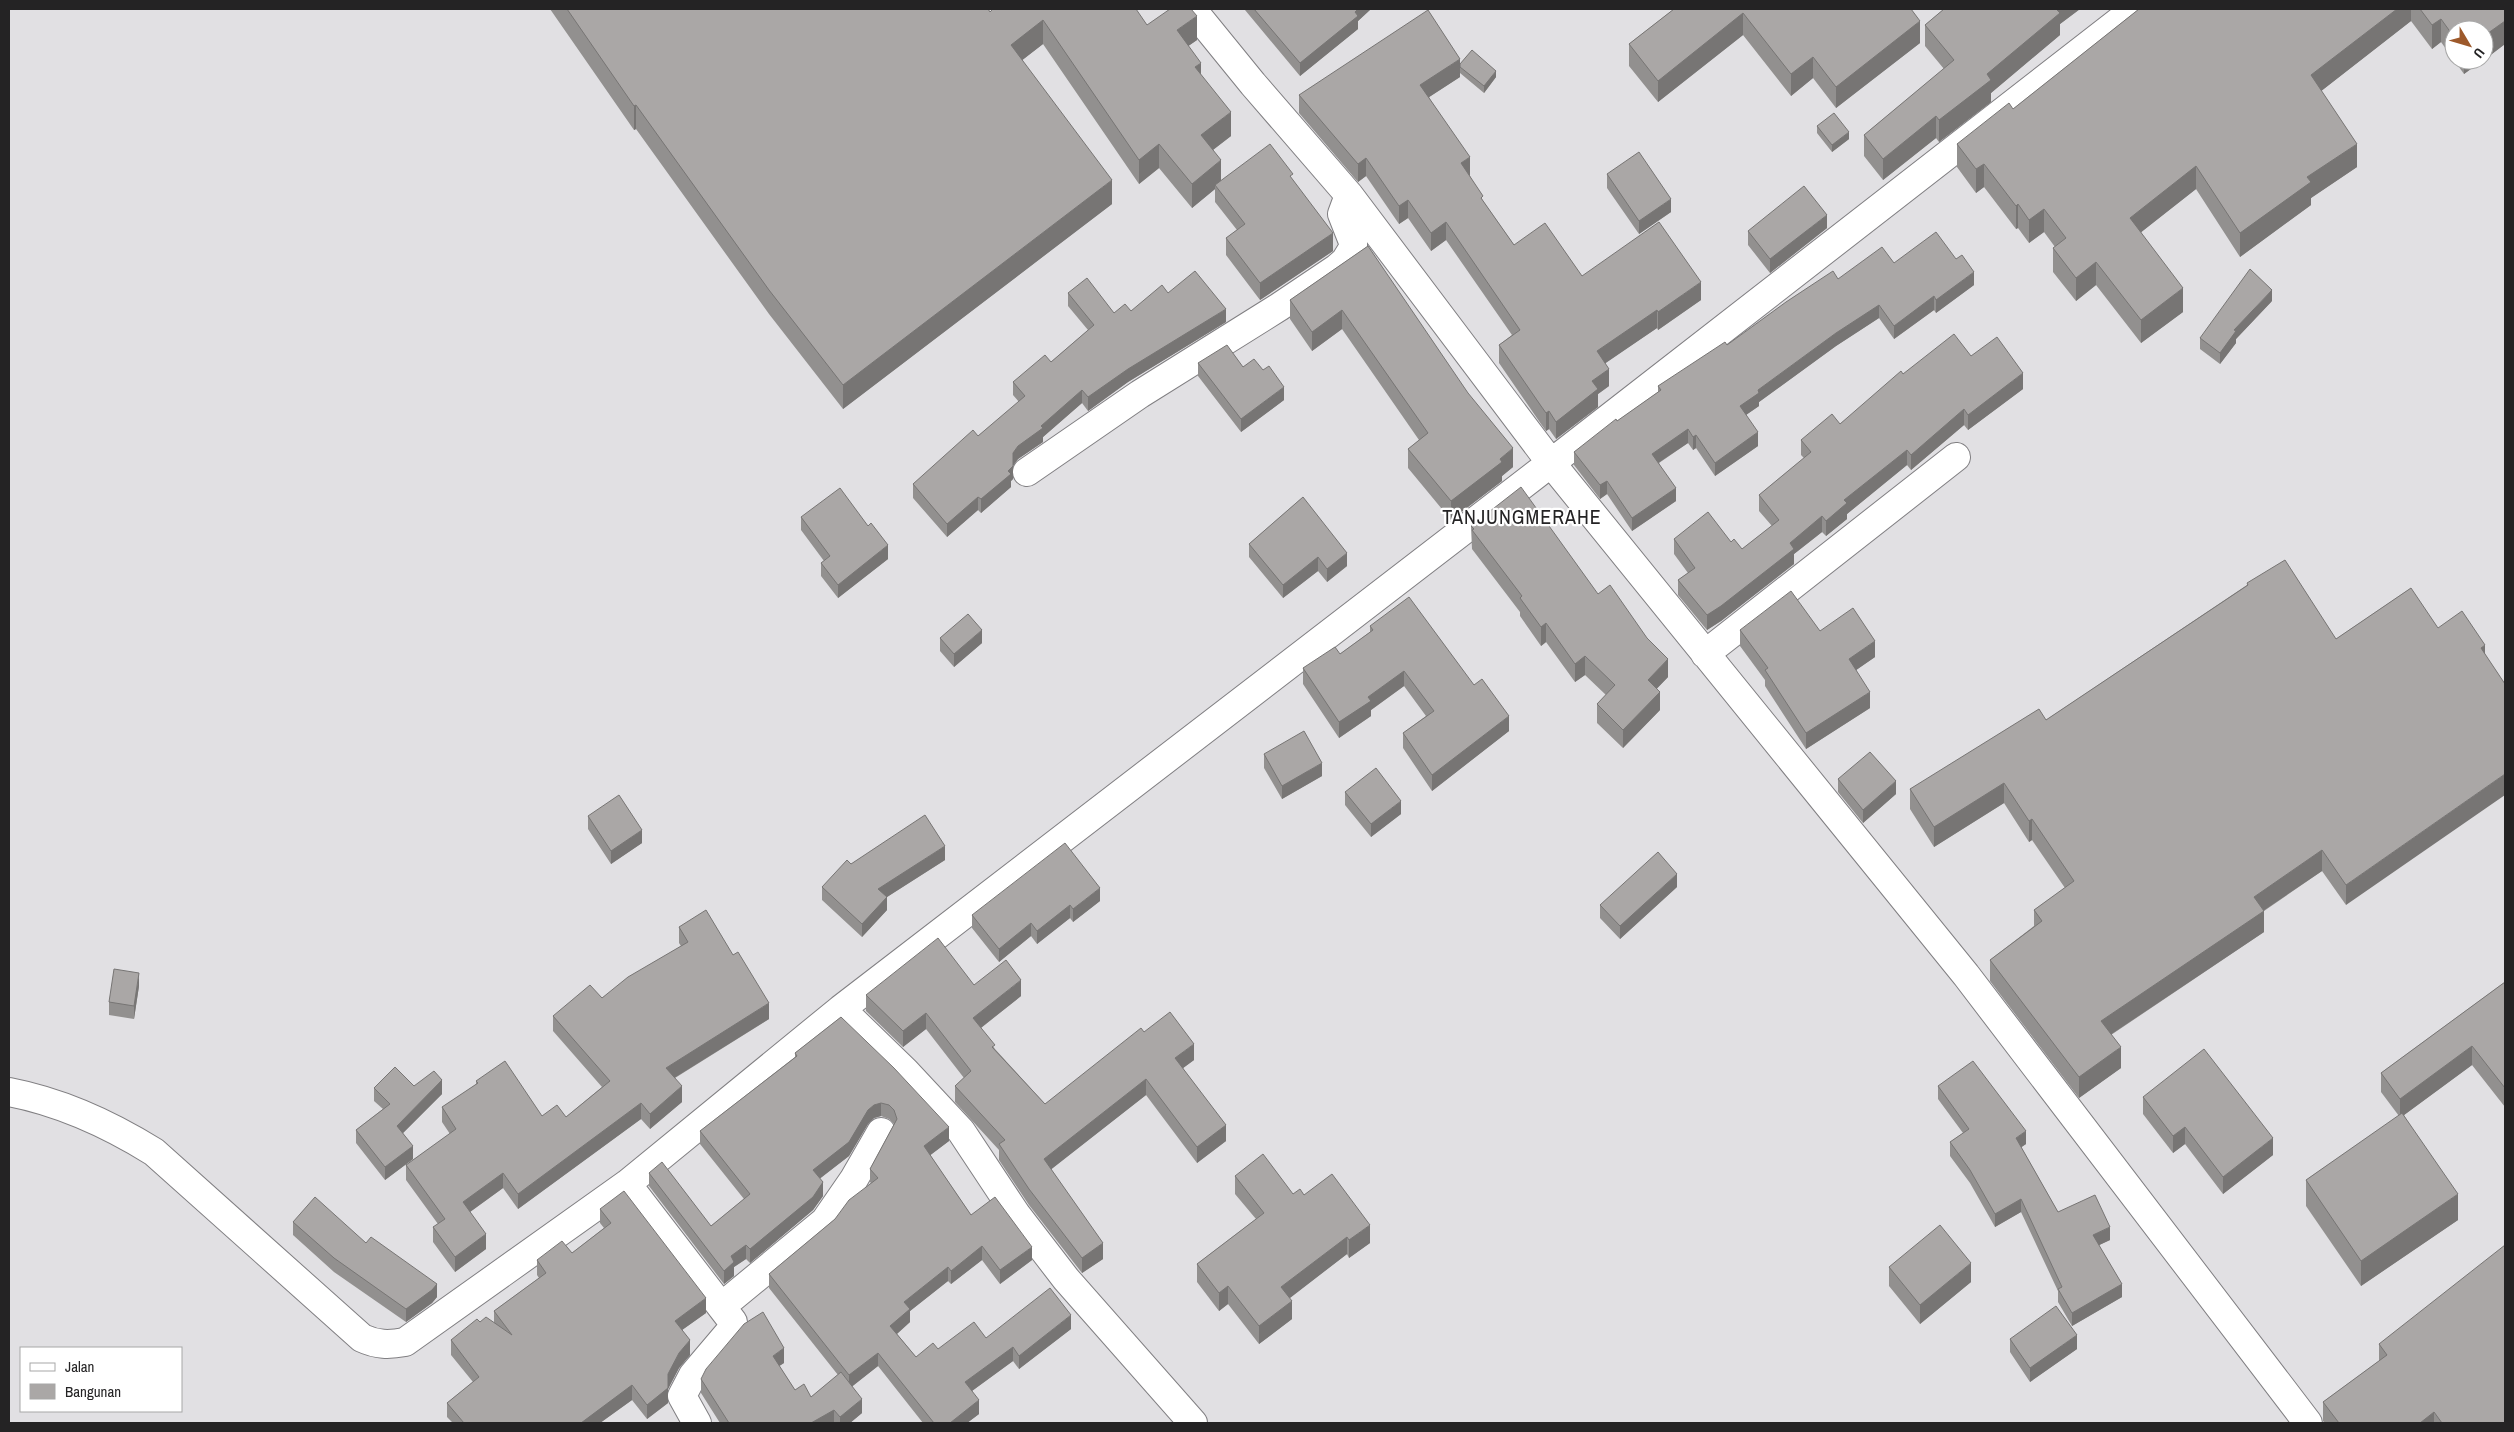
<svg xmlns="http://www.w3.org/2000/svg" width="2514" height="1432" viewBox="0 0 2514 1432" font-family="'Archivo Narrow',sans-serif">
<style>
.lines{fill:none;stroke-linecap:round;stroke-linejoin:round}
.street-casing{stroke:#807f82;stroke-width:30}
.street{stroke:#fff;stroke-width:28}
.wall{fill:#92908f}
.shaded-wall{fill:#777574}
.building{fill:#aaa7a6;stroke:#777574}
.labels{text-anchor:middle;stroke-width:4.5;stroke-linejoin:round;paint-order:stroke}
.quarter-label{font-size:20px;letter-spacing:1px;fill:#242324;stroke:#fff}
</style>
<rect width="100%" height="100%" fill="#e1e0e3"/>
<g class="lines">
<g class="street-casing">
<path id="street" d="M1192 9 1253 84 1349 195 1551 463 1966 975 2308 1423
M1027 472 1140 394 1279 307 1337 268 1345 261 1353 248V242L1342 214 1349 195
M1705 654 1956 457
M841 1009 905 1071 961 1131 1016 1214 1066 1279 1193 1423
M9 1092C61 1102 109 1124 154 1152L362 1338C377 1345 389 1345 405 1342L627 1184 841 1009 1551 463 2135 9
M627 1184 733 1322 732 1329 693 1375 682 1396 697 1423
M722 1306 825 1221 854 1179 881 1132"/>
</g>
<use href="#street" class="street"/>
</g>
<path class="wall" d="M550 9H988L990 12 1147 25 1197 40 1188 46 1201 75 1231 136 1213 150 1221 181 1293 180 1333 251 1260 300 1226 255V238L1237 230 1215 202V189L1192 208 1159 168 1139 184 1043 44 1022 60 1112 204 843 409 769 314 636 129 634 130Z
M1245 9H1371L1358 21V29L1300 76 1245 10Z
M1674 9H1911L1920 43 1836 108 1813 78 1791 96 1743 35 1658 102 1629 66V44Z
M1944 9H2080L2060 24V35L1991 93V102L1939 142 1936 138 1883 180 1864 156V135L1944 69 1925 46V25Z
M2139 9H2505V44L2484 60 2454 30V60H2483L2464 74 2441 42 2432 49 2411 21 2321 91 2357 167 2311 198V205L2240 257 2196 189 2141 232 2183 312 2141 343 2096 285 2076 301 2053 272V248L2055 247 2044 232 2029 243 2018 228 2016 229 1984 187 1976 193 1957 167V144L2013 109Z
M1460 64 1496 77 1484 93 1460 73V77L1429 97 1483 201 1514 245 1582 276 1701 300 1658 330 1657 328 1605 363 1609 386 1598 394V407L1556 439 1549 429 1546 431 1541 424 1499 363V345L1512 335 1446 240 1431 251 1408 218 1399 224 1366 176 1358 182 1299 113V95Z
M1817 126 1849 139 1832 152 1817 133Z
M1607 174 1671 212 1639 234 1607 188Z
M1827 228 1770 273 1748 245V231Z
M1368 246 1513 467 1502 476V481L1451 520 1408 468V449L1419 440 1342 329 1312 351 1290 319V300Z
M1894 263 1974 285 1936 313 1934 310 1894 339 1879 318 1836 346 1759 402V406L1746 415 1758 446 1715 476 1696 448 1693 450 1688 443 1659 463 1676 501 1632 531 1607 494 1600 499 1574 465V452L1658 392V386L1838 279Z
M1068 293 1114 313 1131 311 1168 293 1226 322 1128 382 1088 411 1082 403 1043 437V442L1018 459 1013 465V479L1011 481V487L981 513 978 510 947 537 913 498V484L978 436 1019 402 1013 395V382L1051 362 1088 330 1068 306Z
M2272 301 2236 339V343L2220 364 2200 349V338Z
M1971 356 2023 389 1968 430 1964 425 1911 470 1907 465 1847 514V519L1826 536 1822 532 1794 554V564L1721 621 1707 630 1678 595V580L1688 573 1674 554V539L1731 542 1742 549 1772 526 1759 511V495L1804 458 1801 455V440L1840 424 1903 374Z
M1198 363 1243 367 1284 400 1241 432 1198 376Z
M1303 497 1347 566 1327 582 1318 571 1283 598 1249 557V544Z
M801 517 888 559 838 598 821 576V563L824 561 801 530Z
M1471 526 1598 594 1668 677 1657 688 1660 710 1623 748 1597 723V704L1606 695 1585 675 1575 682 1546 642 1541 646 1520 616V612L1472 549Z
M2247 583 2336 639 2411 588 2346 905 2322 871 2264 911V932L2111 1035 2121 1068 2079 1098 1990 981V960L2034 926V910L2065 888 2032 840 2029 842 2004 803 1934 847 1910 809V789L2046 720 2247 585Z
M1370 626 1509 731 1432 791 1403 748V733L1426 716 1404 686 1371 710V716L1339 738 1303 684V668L1340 654 1370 632Z
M1740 630 1820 631 1875 657 1856 670 1870 708 1806 749 1765 686V680L1740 646Z
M940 638 982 643 954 667 940 651Z
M1264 754 1322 776 1282 799 1264 768Z
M1838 779 1896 794 1863 823 1838 792Z
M1345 792 1401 814 1371 837 1345 805Z
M588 816 642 843 611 864 588 829Z
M945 860 887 897V910L862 937 822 900V887L851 864Z
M1677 887 1620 939 1600 918V905Z
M1100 901 1073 922 1070 918 1037 944 1031 936 999 962 972 928V915Z
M679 927 769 1019 675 1078 682 1102 650 1129 641 1119 518 1209 503 1188 470 1212 486 1249 455 1272 433 1242V1227L438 1224 406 1180V1165L450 1134 442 1122V1107L476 1085V1081L542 1116 566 1117 602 1087 553 1031V1016L602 998 681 946 679 943Z
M2505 982V1107L2472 1065 2404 1115 2458 1220 2361 1286 2306 1206V1180L2399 1116 2381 1092V1073Z
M974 985 1021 996 981 1028 995 1049 1045 1104 1144 1032 1194 1060 1183 1068 1226 1141 1197 1163 1146 1095 1051 1169 1103 1259 1082 1273 1029 1205 999 1160V1150L955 1102V1086L964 1078 926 1029 903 1047 866 1011V995Z
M139 986 134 1019 109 1015V1002Z
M841 1017 949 1141 930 1155 971 1215 1032 1260 1000 1284 982 1260 951 1284 948 1281 910 1311V1322L897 1334 916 1357 938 1349 986 1338 1071 1329 1019 1369 1013 1361 972 1391 979 1414 967 1423H923L878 1366 852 1386 862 1413 850 1423H720L701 1393V1379L784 1363 779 1366 795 1390 811 1397 838 1375 769 1288V1274L835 1219 871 1183 870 1182V1169L894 1124 889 1119 881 1116 874 1118 868 1124 849 1156 820 1178 823 1196 813 1210 750 1263 746 1259 734 1267V1276L724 1284 649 1186V1173L711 1226 744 1199 700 1144V1131L795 1057V1053Z
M414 1086 442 1094 403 1133 413 1159 385 1180 356 1143V1130L383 1109 374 1101V1088Z
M1938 1086 2026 1144 2021 1147 2058 1212 2110 1240 2099 1245 2122 1297 2072 1326 2058 1302V1291L2021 1212 1995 1227 1970 1183 1950 1156V1142L1963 1133 1938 1099Z
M2143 1097 2273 1155 2223 1194 2185 1144 2173 1153 2143 1114Z
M1235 1176 1293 1194 1304 1195 1370 1243 1349 1258 1347 1254 1289 1298 1292 1319 1259 1344 1228 1304 1219 1311 1197 1282V1264L1256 1219 1235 1194Z
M600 1209 706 1313 682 1330 690 1355 679 1368 668 1389V1403L647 1419 632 1400 600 1423H453L447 1417V1403L473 1382 451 1355V1340L480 1322 494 1323V1311L539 1278 537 1275V1260L572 1253 604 1228 600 1223Z
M293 1222 366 1243 437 1297 432 1303 406 1322 334 1272 293 1235Z
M1889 1267 1971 1282 1920 1324 1889 1286Z
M2010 1339 2077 1349 2030 1382 2010 1352Z
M2379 1344 2505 1423H2325L2323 1421V1402L2379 1361Z"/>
<path class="shaded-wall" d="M1358 9H1371L1358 21V29L1300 76V63Z
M2054 9H2080L2060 24V35L1991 93V102L1939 142V120Z
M2397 9H2411V21L2311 99V75Z
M1743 13V35L1658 102V81Z
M1197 16V40L1177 54V30Z
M2441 19V42L2432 49V25Z
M1043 20V44L1011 69V45Z
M1920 21V43L1836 108V87Z
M2505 21V44L2484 60V36Z
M1813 57V78L1791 96V74Z
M1460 59V77L1420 103V85Z
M2464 60H2483L2464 74Z
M1201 63V87L1195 67Z
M1496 71V77L1484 93V86Z
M636 105V129L634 130V106Z
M1231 112V136L1201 159V135Z
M1936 116V138L1883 180V159Z
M1849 132V139L1832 152V145Z
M1159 144V168L1139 184V160Z
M2357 144V167L2311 198V205L2240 257V233L2307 177Z
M1470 157V175L1461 181V163Z
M1366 158V176L1358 182V164Z
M1221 160V184L1215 185V189L1192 208V184Z
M1984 164V187L1976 193V169Z
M2196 166V189L2130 241V218Z
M1112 180V204L843 409V385Z
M1671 199V212L1639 234V221Z
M1408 200V218L1399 224V206Z
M2018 204V228L2016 229V206Z
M2044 209V232L2029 243V220Z
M1827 215V228L1770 273V259Z
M1446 222V240L1431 251V233Z
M1333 233V251L1260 300V283Z
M2096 262V285L2076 301V278Z
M1974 272V285L1936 313V300Z
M1701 282V300L1658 330V312Z
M2183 288V312L2141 343V320Z
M2272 290V301L2236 339V343L2220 364V353L2234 330Z
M1934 296V310L1894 339V326Z
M1879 305V318L1836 346 1759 402V406L1740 419V406L1758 390 1836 333Z
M1226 309V322L1128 382 1088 411V397L1128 369Z
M1342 310V329L1312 351V332Z
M1657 310V328L1597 369V351Z
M1609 369V386L1598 394V407L1556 439V422L1592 381Z
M2023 373V389L1968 430V415Z
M1284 387V400L1241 432V419Z
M1082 390V403L1043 437V442L1018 459 1013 466V453L1018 446Z
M1964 409V425L1911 470V455Z
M1549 411V429L1546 431V413Z
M1688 429V443L1652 467V454Z
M1758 432V446L1715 476V463Z
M1696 435V448L1693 450V437Z
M1513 448V467L1502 476V481L1451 520V501Z
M1907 450V465L1847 514V519L1826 536V521L1844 500Z
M1013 466V479L1011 481V487L981 513V499L1008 471Z
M1607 481V494L1600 499V485Z
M1676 488V501L1632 531V518Z
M978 497V510L947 537V524Z
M1822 516V532L1794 554V564L1721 621 1707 630V615L1790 543Z
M888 545V559L838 598V585Z
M1347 553V566L1327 582V569Z
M1318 557V571L1283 598V585Z
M1546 623V642L1541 646V627Z
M982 630V643L954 667V654Z
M1875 641V657L1849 675V659Z
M2485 645V666L2481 648Z
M1585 656V675L1575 682V664Z
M1668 659V677L1648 698V680Z
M1404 671V686L1371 710V716L1339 738V722L1368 697Z
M1660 692V710L1623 748V730Z
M1870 692V708L1806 749V733Z
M1509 716V731L1432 791V775Z
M1322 763V776L1282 799V786Z
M2505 774V795L2346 905V885Z
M1896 781V794L1863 823V810Z
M2004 783V803L1934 847V827Z
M1401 801V814L1371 837V824Z
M2032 819V840L2029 842V821Z
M642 830V843L611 864V851Z
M945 846V860L887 897V910L862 937V924L878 889Z
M2322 850V871L2254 917V897Z
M1677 874V887L1620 939V926Z
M1100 888V901L1073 922V909Z
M1070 905V918L1037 944V931Z
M2264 911V932L2101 1041V1021Z
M1031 923V936L999 962V949Z
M139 973V986L134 1019V1006Z
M1021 980V996L973 1034V1018Z
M769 1003V1019L666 1083V1068Z
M926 1013V1029L903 1047V1031Z
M1194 1044V1060L1175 1074V1058Z
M2472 1046V1065L2400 1118V1099Z
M2121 1047V1068L2079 1098V1077Z
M1146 1079V1095L1044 1175V1159Z
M442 1080V1094L397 1139V1126Z
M682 1086V1102L650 1129V1114Z
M641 1103V1119L518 1209V1194Z
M881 1103V1116L874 1118 868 1124 849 1156 813 1184V1170L868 1110 874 1105Z
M1226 1125V1141L1197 1163V1147Z
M949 1127V1141L924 1160V1146Z
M2185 1127V1144L2173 1153V1136Z
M2026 1131V1144L2016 1151V1138Z
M2273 1138V1155L2223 1194V1177Z
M413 1146V1159L385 1180V1167Z
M503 1173V1188L463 1217V1202Z
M823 1182V1196L813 1210 750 1263V1249Z
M2458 1194V1220L2361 1286V1261Z
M2021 1199V1212L1995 1227V1214Z
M1370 1225V1243L1349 1258V1240Z
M2110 1227V1240L2093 1248V1235Z
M486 1234V1249L455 1272V1257Z
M1347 1237V1254L1281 1305V1287Z
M1103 1243V1259L1082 1273V1258Z
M746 1245V1259L734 1267V1276L724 1284V1271L731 1256Z
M982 1246V1260L951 1284V1271Z
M1032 1247V1260L1000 1284V1270Z
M1971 1263V1282L1920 1324V1305Z
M948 1267V1281L910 1311V1322L890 1340V1326L904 1302Z
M437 1284V1297L432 1303 406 1322V1309Z
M2122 1284V1297L2072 1326V1313Z
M1228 1286V1304L1219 1311V1293Z
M706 1298V1313L675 1335V1321Z
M1292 1301V1319L1259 1344V1326Z
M1071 1315V1329L1019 1369V1356Z
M2077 1335V1349L2030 1382V1368Z
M690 1340V1355L679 1368 668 1389V1403L647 1419V1405L668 1374 679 1353Z
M1013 1347V1361L965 1396V1382Z
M784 1348V1363L773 1370V1356Z
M878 1353V1366L849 1389V1375Z
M632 1385V1400L600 1423H580Z
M862 1399V1413L850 1423H840V1417Z
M979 1400V1414L967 1423H950Z
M834 1410V1423H811Z
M2434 1412V1423H2420Z"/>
<path class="building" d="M567 9H988L990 12 993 9H1127L1128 10 1129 9H1136L1147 25 1170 9H1191L1197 16 1177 30 1201 63 1195 67 1231 112 1201 135 1221 160 1192 184 1159 144 1139 160 1043 20 1011 45 1112 180 843 385 769 290 636 105 634 106Z
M1254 9H1358L1355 12 1358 16 1300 63Z
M1674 9H1911L1920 21 1836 87 1813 57 1791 74 1743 13 1658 81 1629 44Z
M1944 9H2056L2060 13 1987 74 1991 80 1939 120 1936 116 1883 159 1864 135 1954 60 1925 25Z
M2139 9H2397L2311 75 2357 144 2307 177 2311 182 2240 233 2196 166 2130 218 2183 288 2141 320 2096 262 2076 278 2053 248 2066 238 2044 209 2029 220 2018 204 2016 206 1984 164 1976 169 1957 144 2009 103 2013 109Z
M2420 9H2505V21L2484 36V30H2454V37L2441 19 2432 25Z
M1428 10 1460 59 1420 85 1470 157 1461 163 1483 196 1481 198 1514 245 1545 223 1582 276 1659 222 1701 282 1658 312 1657 310 1597 351 1609 369 1592 381 1598 389 1556 422 1549 411 1546 413 1541 406 1499 345 1520 330 1446 222 1431 233 1408 200 1399 206 1366 158 1358 164 1299 95Z
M1472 50 1496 71 1484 86 1460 67V64Z
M1834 113 1849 132 1832 145 1817 126Z
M1270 144 1293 174 1290 176 1333 233 1260 283 1226 238 1245 224 1215 185Z
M1639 152 1671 199 1639 221 1607 174Z
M1804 186 1827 215 1770 259 1748 231Z
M1936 232 1956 259 1962 255 1974 272 1936 300 1934 296 1894 326 1879 305 1836 333 1758 390 1759 393 1740 406 1758 432 1715 463 1696 435 1693 437 1688 429 1652 454 1676 488 1632 518 1607 481 1600 485 1574 452 1616 419 1617 421 1661 390 1658 386 1725 342 1727 345 1786 302 1833 271 1838 279 1882 247 1894 263Z
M1368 246 1468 393 1513 448 1500 459 1502 462 1451 501 1408 449 1428 433 1342 310 1312 332 1290 300Z
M2250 269 2272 290 2234 330 2236 331 2220 353 2200 338Z
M1195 271 1226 309 1128 369 1088 397 1082 390 1041 426 1043 428 1018 446 1013 453V466L1008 471 1011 474 981 499 978 497 947 524 913 484 973 430 978 436 1025 396 1013 382 1045 355 1051 362 1094 325 1068 293 1087 278 1114 313 1125 304 1131 311 1162 285 1168 293Z
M1954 334 1971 356 1997 337 2023 373 1968 415 1964 409 1911 455 1907 450 1844 500 1847 503 1826 521 1822 516 1790 543 1794 549 1721 606 1707 615 1678 580 1695 568 1674 539 1708 512 1731 542 1734 539 1742 549 1779 520 1759 495 1811 452 1801 440 1832 414 1840 424 1901 371 1903 374Z
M1227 345 1243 367 1254 359 1263 370 1269 366 1284 387 1241 419 1198 363Z
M1521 487 1598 594 1610 585 1647 638 1668 659 1648 680 1660 692 1623 730 1597 704 1615 685 1585 656 1575 664 1546 623 1541 627 1520 598 1522 596 1472 530 1474 529 1471 526Z
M840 488 868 526 871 523 888 545 838 585 821 563 830 556 801 517Z
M1303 497 1347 553 1327 569 1318 557 1283 585 1249 544Z
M2285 560 2336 639 2411 588 2438 628 2462 611 2485 645 2481 648 2505 684V774L2346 885 2322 850 2254 897 2264 911 2101 1021 2121 1047 2079 1077 1990 960 2042 921 2034 910 2074 881 2032 819 2029 821 2004 783 1934 827 1910 789 2039 709 2046 720 2248 585 2247 583Z
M1791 591 1820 631 1853 608 1875 641 1849 659 1870 692 1806 733 1765 670 1768 668 1740 630Z
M1409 597 1474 685 1482 679 1509 716 1432 775 1403 733 1434 711 1404 671 1368 697 1371 701 1339 722 1303 668 1335 647 1340 654 1373 630 1370 626Z
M968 614 982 630 954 654 940 638Z
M1304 731 1322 763 1282 786 1264 754Z
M1870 752 1896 781 1863 810 1838 779Z
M1376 768 1401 801 1371 824 1345 792Z
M619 795 642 830 611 851 588 816Z
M925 815 945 846 878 889 887 897 862 924 822 887 847 860 851 864Z
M1065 843 1100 888 1073 909 1070 905 1037 931 1031 923 999 949 972 915Z
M1658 852 1677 874 1620 926 1600 905Z
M706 910 733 955 738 952 769 1003 666 1068 682 1086 650 1114 641 1103 518 1194 503 1173 463 1202 486 1234 455 1257 433 1227 445 1219 406 1165 456 1129 442 1107 478 1083 476 1081 505 1061 542 1116 557 1105 566 1117 610 1081 553 1016 590 985 602 998 628 977 688 942 679 927Z
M938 938 974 985 1006 960 1021 980 973 1018 995 1045 992 1047 1045 1104 1141 1028 1144 1032 1170 1012 1194 1044 1175 1058 1226 1125 1197 1147 1146 1079 1044 1159 1103 1243 1082 1258 1029 1189 999 1144 1005 1140 955 1086 971 1071 926 1013 903 1031 866 995Z
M114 969 139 973 134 1006 109 1002Z
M2505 982V1088L2472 1046 2400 1099 2381 1073Z
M841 1017 894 1068 949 1127 924 1146 971 1215 995 1197 1032 1247 1000 1270 982 1246 951 1271 948 1267 904 1302 910 1309 890 1326 916 1357 933 1343 938 1349 974 1322 986 1338 1050 1288 1071 1315 1019 1356 1013 1347 965 1382 979 1400 950 1423H934L878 1353 849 1375 769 1274 835 1219 849 1200 878 1178 870 1169 897 1119 894 1110 889 1105 881 1103 874 1105 868 1110 849 1142 813 1170 823 1182 813 1197 750 1249 746 1245 731 1256 734 1262 724 1271 649 1173 662 1162 711 1226 750 1194 700 1131 797 1056 795 1053Z
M2204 1049 2273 1138 2223 1177 2185 1127 2173 1136 2143 1097Z
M1973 1061 2026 1131 2016 1138 2058 1212 2095 1195 2110 1227 2093 1235 2122 1284 2072 1313 2058 1289 2062 1287 2021 1199 1995 1214 1970 1170 1950 1142 1969 1129 1938 1086Z
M395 1067 414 1086 434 1071 442 1080 397 1126 413 1146 385 1167 356 1130 390 1104 374 1088Z
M2402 1113 2458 1194 2361 1261 2306 1180Z
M1263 1154 1293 1194 1300 1189 1304 1195 1332 1174 1370 1225 1349 1240 1347 1237 1281 1287 1292 1301 1259 1326 1228 1286 1219 1293 1197 1264 1264 1213 1235 1176Z
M624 1191 706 1298 675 1321 690 1340 679 1353 668 1374V1388L647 1405 632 1385 581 1423H464L447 1403 479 1377 451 1340 477 1319 480 1322 486 1317 512 1335 494 1311 546 1273 537 1260 562 1241 572 1253 611 1223 600 1209Z
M315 1197 366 1243 371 1237 437 1284 432 1290 406 1309 334 1258 293 1222Z
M1940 1225 1971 1263 1920 1305 1889 1267Z
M2505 1245V1423H2442L2434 1412 2420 1423H2339L2323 1402 2387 1355 2379 1344Z
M2056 1306 2077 1335 2030 1368 2010 1339Z
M763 1312 784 1348 773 1356 795 1390 804 1384 811 1397 841 1372 862 1399 840 1417 834 1410 811 1423H729L701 1379 706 1369 744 1324Z"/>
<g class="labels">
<g class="quarter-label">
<text x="1522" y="524">TANJUNGMERAHE</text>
</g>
</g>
<rect width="2514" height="1432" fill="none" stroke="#242324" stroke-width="20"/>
<rect x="20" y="1347" width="162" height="65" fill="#ffffff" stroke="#a7a7a7"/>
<rect x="30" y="1363" width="25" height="8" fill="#ffffff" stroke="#a7a7a7"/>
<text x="65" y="1372" font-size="15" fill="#242324">Jalan</text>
<rect x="30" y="1384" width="25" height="15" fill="#aaa7a6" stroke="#a7a7a7"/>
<text x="65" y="1397" font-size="15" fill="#242324">Bangunan</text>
<g transform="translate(2469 45) rotate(128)"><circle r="24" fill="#ffffff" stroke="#a7a7a7"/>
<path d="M0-4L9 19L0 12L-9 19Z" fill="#9d592b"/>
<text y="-8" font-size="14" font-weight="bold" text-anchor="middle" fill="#242324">U</text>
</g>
</svg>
